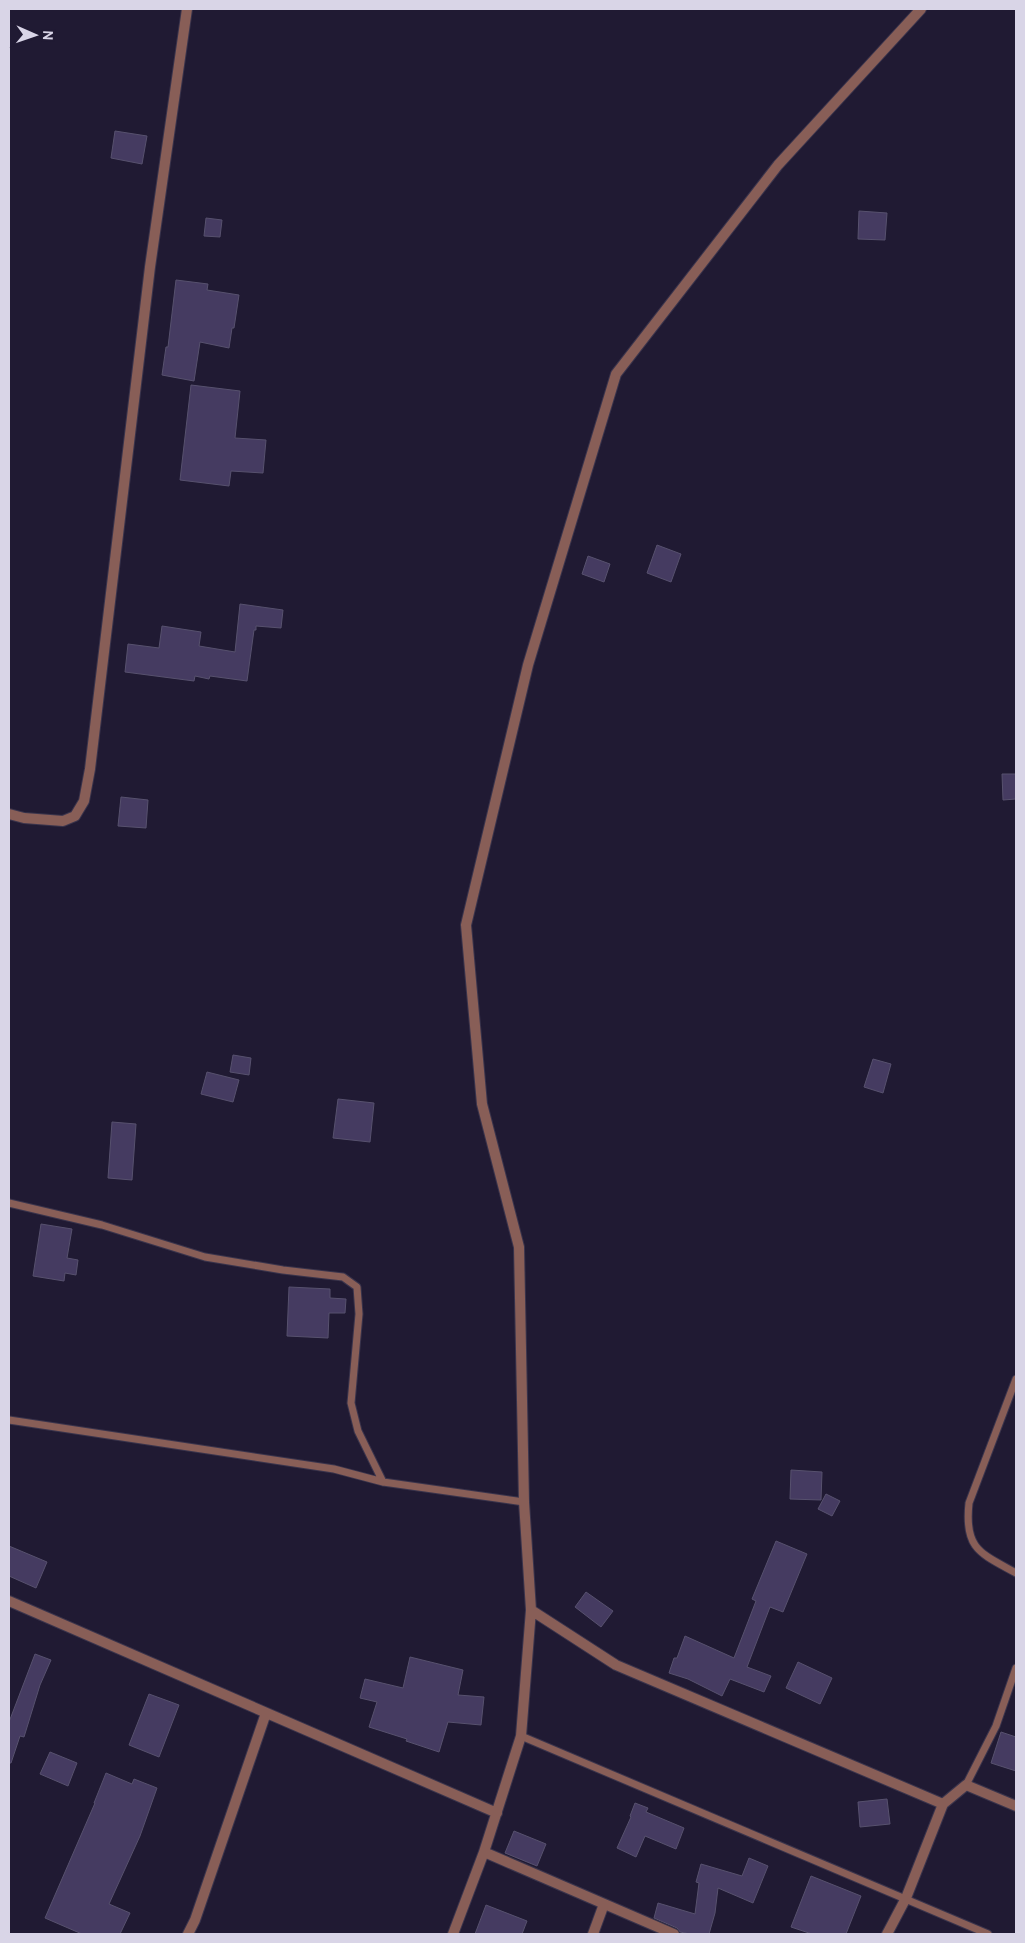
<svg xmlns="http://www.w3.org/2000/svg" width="1025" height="1943" viewBox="0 0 1025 1943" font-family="Cabin,sans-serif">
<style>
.building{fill:#453b61;stroke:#57516e}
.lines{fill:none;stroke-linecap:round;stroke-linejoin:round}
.service-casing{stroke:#3a344c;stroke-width:9}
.minor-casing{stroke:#3a344c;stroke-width:12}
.service{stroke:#885e57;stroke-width:7}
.minor{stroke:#885e57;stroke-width:10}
</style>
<rect width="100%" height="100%" fill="#201a33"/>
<path class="building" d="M115 131 147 136 142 164 111 158Z
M859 211 887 213 885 240 858 239Z
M206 218 222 220 220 237 204 236Z
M176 280 208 284 207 290 239 295 234 328H232L229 348 200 342 194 381 162 375 166 347H168Z
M191 385 240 391 235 438 266 440 263 473 231 471 229 486 180 480Z
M657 545 681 554 671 582 647 573Z
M588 556 610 564 604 582 582 574Z
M240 604 283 610 281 628 256 626V630H254L247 681 210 676 209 679 195 676 194 681 125 672 128 644 159 648 162 626 201 632 199 646 235 652Z
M1002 774H1016V799L1003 800Z
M121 797 148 800 146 828 118 826Z
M233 1055 251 1058 249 1075 230 1072Z
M873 1059 891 1064 883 1093 864 1087Z
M207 1072 239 1080 233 1102 201 1094Z
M338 1099 374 1103 370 1142 333 1138Z
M112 1122 136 1124 132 1180 108 1178Z
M41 1224 72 1229 67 1258 78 1260 76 1275 65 1273 64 1281 33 1276Z
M289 1287 330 1289V1298L346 1299 345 1313H329L328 1338 287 1336Z
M791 1470 822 1472 821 1500 790 1499Z
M826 1494 840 1501 832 1516 818 1509Z
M776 1541 807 1554 783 1612 770 1607 747 1667 771 1676 764 1692 730 1679 722 1696 688 1679 669 1673 674 1658H677L685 1636 734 1658 756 1601 752 1599Z
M9 1546 47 1562 36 1588 9 1576Z
M586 1592 613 1611 601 1627 575 1607Z
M35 1654 51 1660 40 1685 24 1737 20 1736 11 1763H9V1722Z
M410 1657 463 1670 458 1695 484 1697 481 1725 448 1722 439 1752 406 1741 407 1739 369 1727 377 1702 360 1698 365 1679 403 1688Z
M798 1662 832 1678 820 1704 786 1688Z
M149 1694 179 1705 159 1757 129 1745Z
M1001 1732 1016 1737V1771L991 1763Z
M50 1752 77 1763 68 1786 40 1774Z
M106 1773 132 1784 134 1779 157 1788 140 1836 109 1904 130 1913 120 1934H82L45 1918 95 1803H94Z
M887 1799 890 1824 860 1827 858 1802Z
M635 1803 648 1808 646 1812 684 1828 676 1849 645 1836 636 1857 617 1848 631 1817 630 1816Z
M514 1831 546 1844 537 1866 505 1853Z
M749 1858 768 1866 753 1903 718 1888 715 1913 709 1934H690L680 1932 677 1928 654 1918 658 1903 695 1914 699 1883 696 1882 701 1864 742 1876Z
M811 1876 861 1896 846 1934H812L791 1927Z
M486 1905 527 1921 522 1934H475Z"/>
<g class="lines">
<g class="service-casing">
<path id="service" d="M9 1203 102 1225 205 1257 283 1270 343 1277 357 1287 359 1314 351 1403 358 1431 383 1482
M1016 1379 969 1503C964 1549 980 1553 1016 1573
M9 1420 334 1469 383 1482 524 1502
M521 1736 988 1934
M966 1785 996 1726 1016 1668"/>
</g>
<g class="minor-casing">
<path id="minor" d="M9 814 24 818 63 821 75 816 84 801 90 769 150 267 187 9
M9 1601 497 1813
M531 1610 616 1665 943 1804
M484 1852 674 1934
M188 1934 195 1920 266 1713
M453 1934 484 1852 521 1736 531 1610 524 1502 519 1247 482 1104 466 925 528 665 616 374 778 165 921 9
M593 1934 604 1904
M887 1934 906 1898 943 1804 966 1785 1016 1806"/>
</g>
<use href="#service" class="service"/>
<use href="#minor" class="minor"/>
</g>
<rect width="1025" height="1943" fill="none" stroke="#d9d5e7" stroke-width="20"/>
<g transform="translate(35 35) rotate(92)" stroke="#201a33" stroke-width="4" paint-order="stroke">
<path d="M0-4L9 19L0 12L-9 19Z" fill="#d9d5e7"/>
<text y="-8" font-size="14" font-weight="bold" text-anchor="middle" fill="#d9d5e7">N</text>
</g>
</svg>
